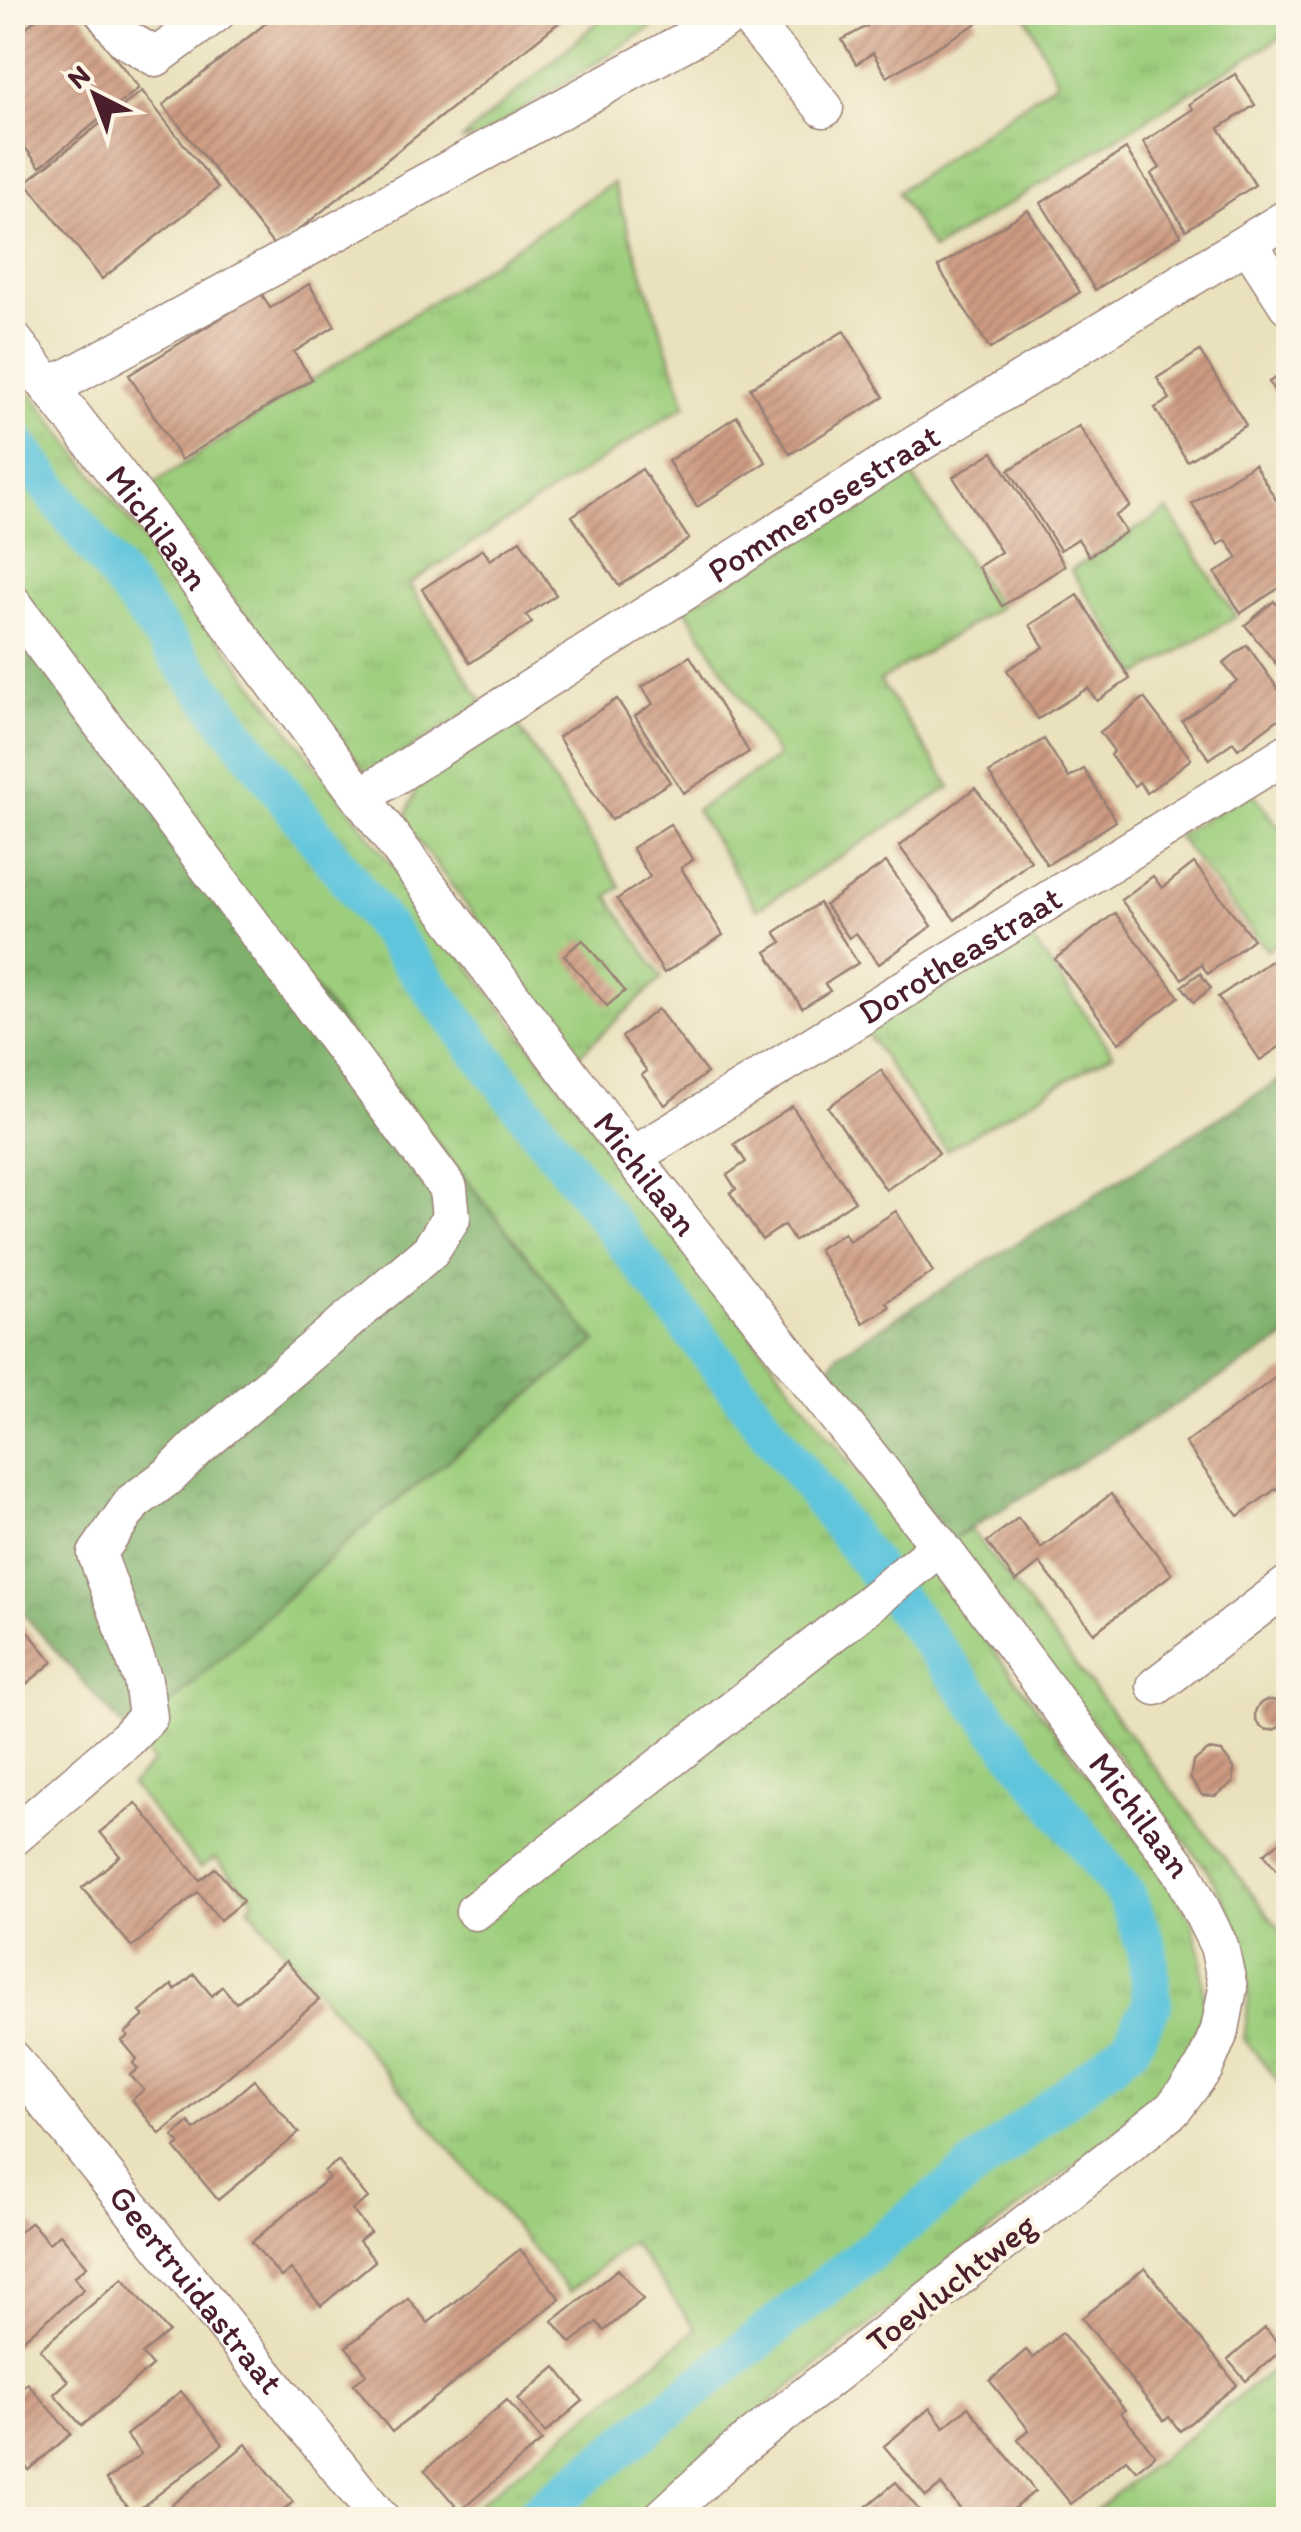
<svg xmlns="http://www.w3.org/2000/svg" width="1301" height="2532" viewBox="0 0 1301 2532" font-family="Itim,sans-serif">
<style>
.grass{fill:url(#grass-tufts);stroke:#747654;stroke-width:2.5}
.forest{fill:url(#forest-crowns);stroke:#64684c;stroke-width:2.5}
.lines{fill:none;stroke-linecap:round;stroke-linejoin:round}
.canal{stroke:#5fc5dd;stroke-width:40}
.building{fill:url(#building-hatch)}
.minor-casing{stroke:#9a8074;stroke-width:41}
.minor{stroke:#fff;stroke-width:38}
.labels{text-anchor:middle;stroke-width:8;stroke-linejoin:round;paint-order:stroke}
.street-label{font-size:35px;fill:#4a1f2b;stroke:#fcf5e5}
</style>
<defs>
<pattern id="grass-tufts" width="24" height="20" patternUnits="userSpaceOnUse" patternTransform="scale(2.5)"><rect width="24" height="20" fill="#9dce7d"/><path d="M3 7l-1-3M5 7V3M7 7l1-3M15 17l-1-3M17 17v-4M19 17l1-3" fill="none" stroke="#89b06c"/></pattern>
<pattern id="forest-crowns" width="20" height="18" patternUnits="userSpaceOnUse" patternTransform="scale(2.5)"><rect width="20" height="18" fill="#7eb16c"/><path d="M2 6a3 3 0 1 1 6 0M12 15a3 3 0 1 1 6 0" fill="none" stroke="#698f59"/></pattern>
<pattern id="building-hatch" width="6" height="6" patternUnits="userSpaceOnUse" patternTransform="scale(2.5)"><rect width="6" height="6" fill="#ce9b82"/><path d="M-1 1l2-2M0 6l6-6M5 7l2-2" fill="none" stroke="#a97e6b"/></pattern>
</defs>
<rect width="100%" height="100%" fill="#fcf5e5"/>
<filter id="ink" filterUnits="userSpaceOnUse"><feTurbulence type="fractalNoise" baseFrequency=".01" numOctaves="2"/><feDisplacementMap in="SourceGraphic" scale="20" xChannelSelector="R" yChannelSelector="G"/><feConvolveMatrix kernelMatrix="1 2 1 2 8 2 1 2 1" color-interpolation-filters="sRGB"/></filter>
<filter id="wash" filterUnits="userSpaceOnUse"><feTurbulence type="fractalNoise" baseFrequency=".0048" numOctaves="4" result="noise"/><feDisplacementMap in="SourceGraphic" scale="40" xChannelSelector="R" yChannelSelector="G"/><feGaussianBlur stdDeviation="2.25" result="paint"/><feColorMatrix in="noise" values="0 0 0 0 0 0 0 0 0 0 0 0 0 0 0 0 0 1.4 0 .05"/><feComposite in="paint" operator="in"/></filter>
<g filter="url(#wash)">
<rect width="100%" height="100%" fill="#eae1bd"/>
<path class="grass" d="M608 13H674L478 138 461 140Z
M1025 13H1288V33L933 250 897 192 1057 81Z
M613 183 686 405 409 584 483 703 368 775 147 488Z
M12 368 1039 1710 1169 1883 1191 1919 1201 1957 1205 2007 1193 2046 1171 2083 1125 2126 708 2451 634 2519H459L696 2329 631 2242 569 2292 248 1907 254 1901 215 1858 200 1868 131 1785 153 1762 133 1738 358 1532 596 1342 13 611Z
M912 475 999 607 880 681 951 787 757 909 696 810 778 757 685 608Z
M1168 510 1236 616 1139 675 1071 570Z
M516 722 621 887 608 896 662 978 579 1055 404 822 418 784Z
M1251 790 1288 839V936L1267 950 1177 836Z
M1024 928 1113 1053 946 1150 864 1029Z
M971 1530 1288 1940V2093L1244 2039C1247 2018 1250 1996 1248 1975 1244 1938 1226 1902 1208 1871L951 1540Z
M1288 2357V2519H1084Z"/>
<path class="forest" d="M12 611 596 1342 358 1532 133 1738 13 1602Z
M1288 1075V1337L951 1540 824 1377 838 1354Z"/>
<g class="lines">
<path class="canal" d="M12 438 868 1561 1126 1895 1147 1948 1152 2004 1130 2046 529 2520"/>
</g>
<g id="blocks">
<path class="building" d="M45 12H79L139 88 40 167 13 132 12 38Z
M156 12H203L173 35Z
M280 12H572L276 248 163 105Z
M860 12H971L977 23 887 77 873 53 856 64 842 40 867 26Z
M1235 74 1255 105 1219 128 1255 185 1186 230 1151 174 1160 168 1143 142 1193 109 1189 104Z
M142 91 218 188 102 279 26 182Z
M1126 149 1181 235 1095 290 1041 203Z
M1028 210 1080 292 990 349 938 267Z
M309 284 335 326 294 352 312 379 181 460 129 375 261 293 270 308Z
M844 331 884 397 790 454 750 388Z
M1200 351 1246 425 1187 461 1155 408 1170 399 1157 378Z
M1288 370V414L1269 382Z
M737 416 766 462 697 507 668 461Z
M1079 426 1130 506 1115 516 1126 532 1089 556 1078 539 1060 550 1009 470Z
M993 452 1065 566 1002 606 978 567 1001 552 953 477Z
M1254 464 1288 519V582L1241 613 1215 573 1238 558 1226 540 1218 545 1192 504Z
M642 469 689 539 619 586 572 516Z
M520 540 556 595 526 615 532 623 470 663 422 589 483 549 490 560Z
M1078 595 1130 679 1097 701 1088 688 1038 719 1007 670 1044 647 1030 625Z
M1274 601 1288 620V679L1245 625Z
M1247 645 1288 703V712L1238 749 1233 742 1209 759 1182 721 1237 681 1223 663Z
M690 656 749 752 683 793 635 716 653 704 642 687Z
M1144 698 1191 759 1147 793 1139 782 1134 786 1110 755 1114 751 1100 732Z
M617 699 670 782 611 820 558 737Z
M1044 739 1069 778 1084 769 1116 821 1047 865 989 773Z
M975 788 1031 861 955 920 899 846Z
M670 824 693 860 681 868 723 935 664 973 617 899 650 877 632 848Z
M886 862 932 926 879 964 856 933 849 938 825 905Z
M1194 863 1253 939 1208 974 1201 964 1182 979 1121 900 1153 876 1162 888Z
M819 903 858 963 825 984 830 991 802 1008 766 952 782 942 775 932Z
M1115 913 1179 997 1119 1043 1055 959Z
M583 940 625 991 607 1006 564 955Z
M1288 949V1041L1260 1060 1218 997Z
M1200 973 1211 988 1194 1002 1182 986Z
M658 1009 707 1073 665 1105 642 1075 647 1071 622 1037Z
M881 1070 939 1153 886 1190 828 1107Z
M792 1106 855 1201 794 1241 784 1225 762 1240 730 1193 736 1189 727 1175 746 1162 734 1144Z
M896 1211 933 1272 886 1302 889 1307 863 1323 818 1249 844 1233 849 1241Z
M1286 1370 1288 1373V1503L1277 1488 1238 1516 1185 1443Z
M1111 1494 1172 1574 1094 1633 1040 1563 1016 1582 987 1542 1018 1518 1041 1548Z
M12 1612 53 1662 25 1685 12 1670Z
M1255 1715a15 15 0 1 1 30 0a15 15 0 1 1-30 0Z
M1208 1750 1222 1752 1234 1768 1233 1783 1215 1796 1202 1795 1190 1778 1193 1762Z
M136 1803 200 1880 215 1868 243 1901 220 1920 198 1892 132 1947 82 1888 120 1856 100 1832Z
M1288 1835V1884L1264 1854Z
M286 1961 319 2000 160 2134 132 2100 144 2090 130 2075 138 2069 133 2063 137 2059 122 2041 128 2036 125 2033 144 2016 140 2012 172 1985 175 1990 194 1974 212 1996 222 1986 236 2003Z
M254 2080 299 2133 218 2200 175 2148 180 2144 173 2136 189 2122 195 2130Z
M338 2161 368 2198 352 2210 370 2232 359 2241 375 2261 321 2306 291 2269 281 2277 252 2242 329 2178 324 2171Z
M31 2222 49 2243 60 2234 87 2266 74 2277 84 2289 12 2349V2238Z
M1288 2235V2255L1278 2243Z
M520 2249 560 2299 392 2432 354 2384 367 2374 346 2347 408 2298 428 2323Z
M1145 2268 1237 2385 1180 2431 1169 2417 1164 2421 1082 2318Z
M618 2269 643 2299 604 2331 597 2322 571 2343 553 2321Z
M123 2278 169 2332 142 2354 152 2366 82 2426 54 2394 68 2381 40 2349Z
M1265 2328 1283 2349 1246 2381 1228 2360Z
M1062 2333 1125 2410 1121 2413 1155 2455 1136 2470 1126 2459 1071 2504 1018 2439 1029 2430 990 2381 1026 2350 1033 2358Z
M556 2367 583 2401 545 2433 518 2399Z
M27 2383 71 2434 29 2470 12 2451V2396Z
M181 2391 223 2444 133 2514 106 2480 141 2454 126 2435Z
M507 2400 542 2441 460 2511 425 2470Z
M968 2407 1035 2491 1000 2520H969L941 2485 926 2497 884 2446 930 2408 944 2427Z
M246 2444 293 2502 271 2520H178L168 2508Z
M896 2482 927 2520H850Z"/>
</g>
</g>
<g filter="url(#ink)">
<use href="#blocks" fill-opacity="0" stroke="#9a8074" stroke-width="2.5"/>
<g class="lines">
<g class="minor-casing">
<g id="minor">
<path d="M104 12 124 38 156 57 217 12"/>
<path d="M744 12 824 108"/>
<path d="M1248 243 1288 305"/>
<path id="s1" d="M12 339 137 500 632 1157 940 1546 1182 1871 1219 1946 1228 1988 1220 2030 1204 2068 1173 2109 733 2453 660 2520"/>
<path d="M49 386 72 376 739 12"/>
<path d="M12 603 448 1188 451 1218 430 1251 196 1449 170 1475 133 1502 97 1554 143 1680 148 1717 127 1739 12 1838"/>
<path id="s2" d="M361 797 881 466 1288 218"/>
<path id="s3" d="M632 1157 1288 753"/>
<path d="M1156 1686 1288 1585"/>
<path d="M475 1911 849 1620 940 1546"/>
<path id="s4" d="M12 2059 381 2520"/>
</g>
</g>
<use href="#minor" class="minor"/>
</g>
</g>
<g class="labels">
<g class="street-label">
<text dy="12" stroke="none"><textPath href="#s2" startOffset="548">Pommerosestraat</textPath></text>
<text dy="12" stroke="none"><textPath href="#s1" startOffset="238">Michilaan</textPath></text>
<text dy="12" stroke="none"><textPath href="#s3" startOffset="385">Dorotheastraat</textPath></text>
<text dy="12" stroke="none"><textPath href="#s1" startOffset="1048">Michilaan</textPath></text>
<text dy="12" stroke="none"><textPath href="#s1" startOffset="1858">Michilaan</textPath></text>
<text transform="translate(951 2283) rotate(-38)" y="12">Toevluchtweg</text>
<text dy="12" stroke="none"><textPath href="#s4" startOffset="295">Geertruidastraat</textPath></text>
</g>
</g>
<rect width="1301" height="2532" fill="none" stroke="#fcf5e5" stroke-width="50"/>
<g transform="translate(95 95) rotate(318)" stroke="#fcf5e5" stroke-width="8" paint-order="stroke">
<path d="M0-8L18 38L0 25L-18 38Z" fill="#4a1f2b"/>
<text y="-15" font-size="28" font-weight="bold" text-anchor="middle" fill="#4a1f2b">N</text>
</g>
</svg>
